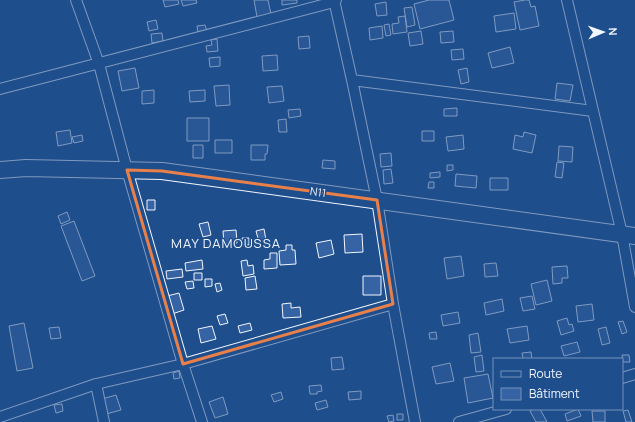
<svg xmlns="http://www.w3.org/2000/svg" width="635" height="422" viewBox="0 0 635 422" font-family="Manrope,sans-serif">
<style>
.building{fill:#3563a3;stroke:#f2f6ff}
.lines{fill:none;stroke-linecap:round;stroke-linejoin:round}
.minor-casing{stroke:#f2f6ff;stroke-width:12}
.primary-casing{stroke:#f2f6ff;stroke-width:18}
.minor{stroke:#1f4e8c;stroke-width:10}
.primary{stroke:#1f4e8c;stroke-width:16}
.marked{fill:none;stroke:#ea8049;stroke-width:3;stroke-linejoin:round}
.labels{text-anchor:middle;stroke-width:3;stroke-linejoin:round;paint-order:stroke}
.street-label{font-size:11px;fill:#f2f6ff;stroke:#1f4e8c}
.quarter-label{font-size:13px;letter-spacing:1px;fill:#f2f6ff;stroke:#1f4e8c}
</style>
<rect width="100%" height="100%" fill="#1f4e8c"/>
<path class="building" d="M163 0H178L179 4 165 7Z
M181 0H196L197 3 183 6Z
M254 0H268L271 14 257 17Z
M282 0H297V3L282 5Z
M429 0H449L454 20 420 29 414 4Z
M525 0H529L531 7 535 6 539 26 520 30 514 2Z
M386 2 387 15 377 16 375 4Z
M412 7 415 25 407 27 404 8Z
M514 13 516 29 496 32 494 16Z
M405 16 407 32 393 34 392 24 399 23 398 17Z
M156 20 158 29 149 31 147 22Z
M389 24 391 35 386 36 384 25Z
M205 25 207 31 198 33 197 26Z
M382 26 383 38 370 40 369 28Z
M421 31 423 44 410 46 408 33Z
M453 31 454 42 441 43 440 32Z
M162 33 163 41 152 43 151 34Z
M309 36 310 48 299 49 298 37Z
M217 39 218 51 207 52 206 46 212 45 211 40Z
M510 47 514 63 492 68 488 53Z
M463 49 464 59 452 60 451 50Z
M277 55 278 70 263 71 262 56Z
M220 57V66L210 67 209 58Z
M135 68 139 88 122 91 118 71Z
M467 68 469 82 461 84 458 70Z
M557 83 573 85 570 101 555 99Z
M229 85 230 105 216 106 214 86Z
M282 86 284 101 269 103 267 87Z
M154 90V103L142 104V91Z
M205 90V101L190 102 189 91Z
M457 108V116H444V109Z
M300 109 301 116 289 118 288 110Z
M187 118H209V141H187Z
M286 119 287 132H279L278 120Z
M70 130 72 143 58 146 56 132Z
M422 131H434V141H422Z
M524 132 536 135 532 153 513 149 515 135 523 137Z
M82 135 83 141 74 143 72 137Z
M463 135 464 149 448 151 446 137Z
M215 140H232V153H215Z
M193 145H203V158H193Z
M251 145H268L267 154H265V160H251Z
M559 146 573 147 572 162 558 161Z
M391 153 392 166 381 167 380 154Z
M323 160 335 161V169L322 168Z
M557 162 564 163 562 178 555 177Z
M447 165H453V170L447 171Z
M391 169 393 183 384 184 383 170Z
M440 172V177L430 178V173Z
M456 174 477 176 476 188 455 186Z
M490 178H508V190H490Z
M429 182H434V188H428Z
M147 200H155V210H147Z
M67 212 70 220 61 224 58 216Z
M74 221 95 276 82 281 61 226Z
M208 222 211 235 203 237 199 224Z
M264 229 266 240 259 242 256 231Z
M236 230 237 243 224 244 223 231Z
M362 234 363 252 345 253 344 235Z
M242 238H249V245H242Z
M331 240 334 254 319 258 316 243Z
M286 245H292V250H295L296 264 280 265 279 251 286 250Z
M270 253H277V268L264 269V260L270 259Z
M461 256 464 276 447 279 444 258Z
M202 260 203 269 186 271 185 263Z
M247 260 248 266 253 265 254 274 243 276 241 261Z
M496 263 498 276 485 277 484 264Z
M567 266 568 278H562V283L553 284 552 267Z
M182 269 183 277 167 279 166 271Z
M194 273H202V280H194Z
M255 276 257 289 246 290 245 278Z
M363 276H381V295H363Z
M205 279H212V286L205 287Z
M547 280 552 301 536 305 531 284Z
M193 281 194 288 187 289 185 282Z
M220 283 222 290 217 292 215 284Z
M179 293 184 310 172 314 167 296Z
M532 296 535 309 523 311 520 298Z
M502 299 504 311 486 315 484 303Z
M291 303V308L300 307 301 317 283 318 282 304Z
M592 304 594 320 578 322 576 306Z
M458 312 460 323 443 326 441 315Z
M225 314 228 323 220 325 217 316Z
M567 318 569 325 572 324 574 331 561 335 557 321Z
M623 321 627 332 622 334 618 322Z
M24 323 33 368 17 371 9 326Z
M250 323 252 330 240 333 238 326Z
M212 326 216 339 201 343 198 329Z
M527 326 529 340 510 343 507 329Z
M59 327 61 338 51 339 49 328Z
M606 327 610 343 602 345 598 329Z
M436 332 437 339H430L429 333Z
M478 333 481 352 471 353 469 335Z
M577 342 580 352 564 356 561 346Z
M531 352 532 359H523L522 353Z
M482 355 484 371 476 372 474 357Z
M622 355H629L630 362H623Z
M342 357 344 369 332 370 331 358Z
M450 363 454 381 436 384 432 367Z
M179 371 180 378 174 379 173 373Z
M488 374 493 398 468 403 464 378Z
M321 385 322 391 317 392V394H310L309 386Z
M361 391V399L349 400 348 392Z
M281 392 283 399 274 402 271 395Z
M116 395 121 410 106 414 102 399Z
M223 397 228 414 215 418 209 402Z
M326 400 328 407 317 410 315 403Z
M62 404 63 411 56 413 54 405Z
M533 409H540L547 422H536L530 411Z
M578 409 581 416 567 421 565 414Z
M628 410 632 422H626L623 411Z
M592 411H605V422H593Z
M397 414H403V420H397Z
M393 415 394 421 389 422 387 416Z"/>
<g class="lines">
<g class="minor-casing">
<path id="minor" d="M76 0 99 64 127 170 183 364 202 422
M334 0 352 80 377 200 393 304 415 422
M567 0 622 234 635 307
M352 80 593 111
M0 89 334 2 336 0
M622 378 635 374
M96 384 104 422
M0 417 96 384 183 364 393 304
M459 422 506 409"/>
</g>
<g class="primary-casing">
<path id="primary" d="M0 170 26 168 162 171 635 236"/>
</g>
<use href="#minor" class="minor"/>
<use href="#primary" class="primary"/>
</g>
<path d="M0 0H635V422H0ZM127 170 162 171 377 200 393 304 183 364Z" fill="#1f4e8c" fill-opacity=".55" fill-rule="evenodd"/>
<path class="marked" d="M127 170 162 171 377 200 393 304 183 364Z"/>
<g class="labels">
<g class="street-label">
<text transform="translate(318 192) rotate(8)" y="4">N11</text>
</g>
<g class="quarter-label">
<text x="226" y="248">MAY DAMOUSSA</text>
</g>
</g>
<rect x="493" y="358" width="130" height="52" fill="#1f4e8c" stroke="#7391ba"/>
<rect x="501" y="371" width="20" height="6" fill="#1f4e8c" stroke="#7391ba"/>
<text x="529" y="378" font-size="12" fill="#f2f6ff">Route</text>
<rect x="501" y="388" width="20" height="12" fill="#3563a3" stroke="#7391ba"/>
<text x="529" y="398" font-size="12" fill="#f2f6ff">Bâtiment</text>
<g transform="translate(603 32) rotate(88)" stroke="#1f4e8c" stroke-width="3" paint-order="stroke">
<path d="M0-3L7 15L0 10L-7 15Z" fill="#f2f6ff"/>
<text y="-6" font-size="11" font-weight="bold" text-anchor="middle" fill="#f2f6ff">N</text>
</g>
</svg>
